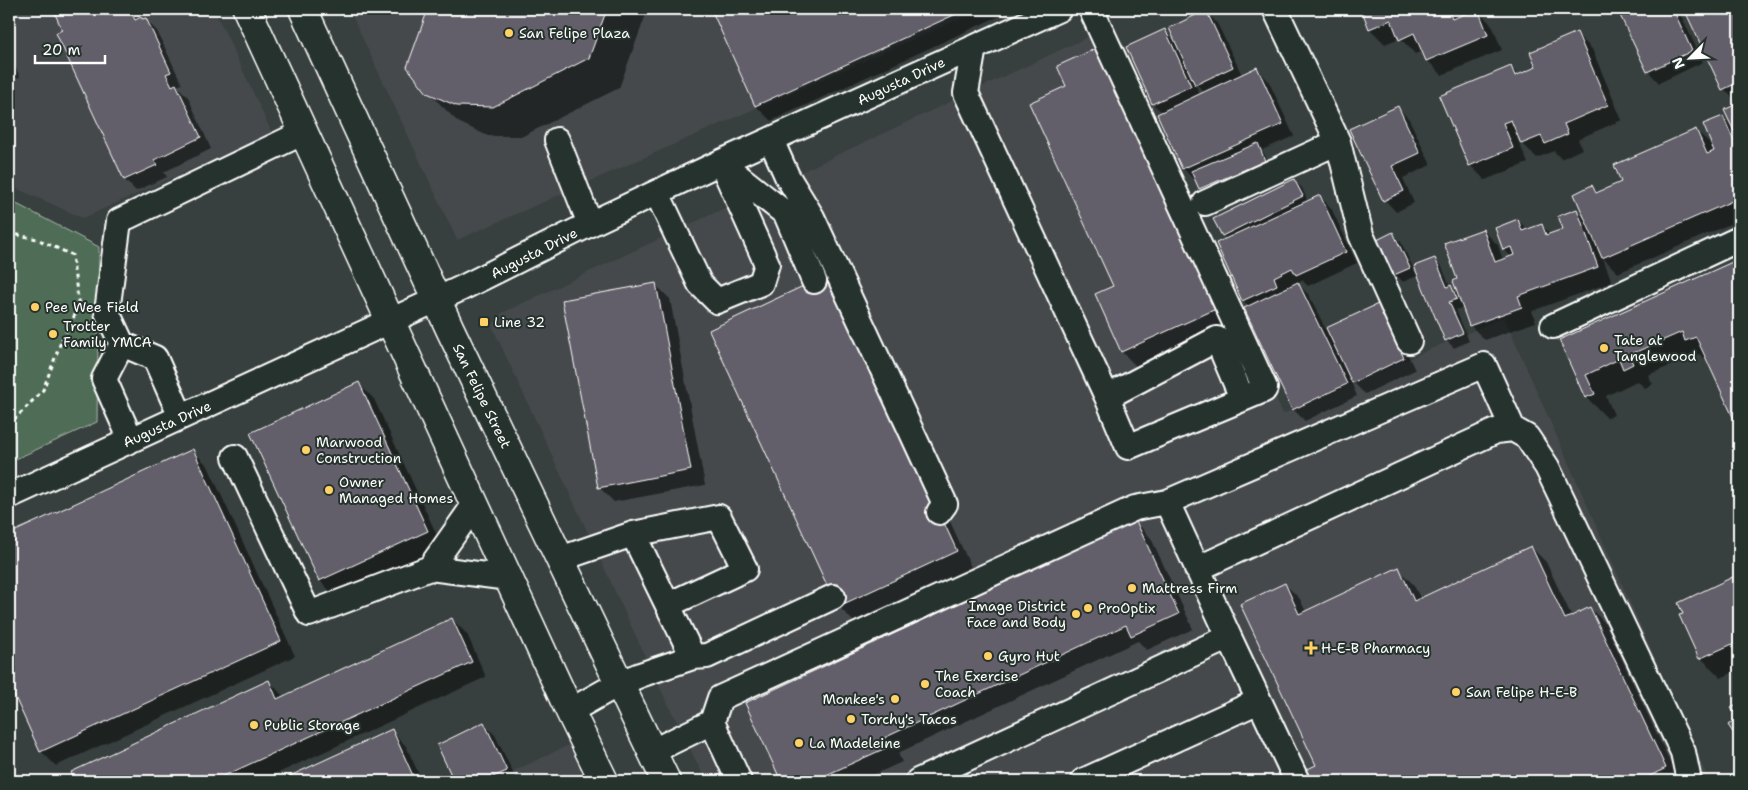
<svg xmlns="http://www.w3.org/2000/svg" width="1748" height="790" viewBox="0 0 1748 790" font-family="'Shantell Sans',sans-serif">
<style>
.built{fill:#45494c}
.green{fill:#4f6d56;stroke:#a7b6aa}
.shadow{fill:#0007;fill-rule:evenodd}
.building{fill:#635f6a;stroke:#fff}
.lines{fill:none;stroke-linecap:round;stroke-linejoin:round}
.minor-casing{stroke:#fff;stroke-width:28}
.major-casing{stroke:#fff;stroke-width:31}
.path{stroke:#fff;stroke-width:3;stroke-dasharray:4 4;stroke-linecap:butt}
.minor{stroke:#26332d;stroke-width:24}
.major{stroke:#26332d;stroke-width:28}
.poi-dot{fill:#ffd166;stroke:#26332d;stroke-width:2}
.labels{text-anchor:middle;stroke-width:4;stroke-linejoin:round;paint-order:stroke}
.poi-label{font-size:14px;fill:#fff;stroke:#26332d;text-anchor:start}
.street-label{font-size:14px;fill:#fff;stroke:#26332d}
</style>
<rect width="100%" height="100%" fill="#38403f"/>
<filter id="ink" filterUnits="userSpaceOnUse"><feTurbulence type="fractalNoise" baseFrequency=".02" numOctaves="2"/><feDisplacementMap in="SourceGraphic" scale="10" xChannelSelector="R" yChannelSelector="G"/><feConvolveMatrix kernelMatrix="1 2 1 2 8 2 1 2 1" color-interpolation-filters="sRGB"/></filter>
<g filter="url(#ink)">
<path class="built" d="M9 9H214L272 133 83 218 9 185Z
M349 9H981L457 240Z
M1107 28 1283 414 1504 317 1709 781H706L660 688 492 326 502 313Z
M571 744 589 781H493Z"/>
<path class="green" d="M9 200 99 247 97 422 9 462Z"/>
<path class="shadow" d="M54 9H144L137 12 140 18 142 21 145 19 157 31 182 84 177 86 188 97 211 149 164 172 167 177 136 191 125 180Z
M429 9H648L619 88 523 136H488L458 122 428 92 409 67Z
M712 9H1004L1006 13 771 121 756 106Z
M1366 9H1455L1459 18 1477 10 1492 25 1502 50 1442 75 1427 60 1423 51 1415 54 1400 38 1385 44 1370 29 1363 11 1367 10Z
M1618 9H1678L1703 62 1659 83 1648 71Z
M1694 9H1739V220L1618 273 1603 258 1612 282 1532 311 1536 322 1485 340 1470 325 1464 307 1456 310 1469 341 1454 348 1446 340 1434 259 1442 267 1450 287 1460 296 1458 280 1483 230 1498 245 1503 260 1512 257 1504 250 1496 228 1518 220 1528 230 1541 225 1551 234 1565 229 1576 210 1587 221 1592 187 1599 193 1622 183 1696 130 1715 148 1723 117 1733 127 1726 111 1739 105 1724 89Z
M1206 12 1217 23 1242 75 1256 68 1268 80 1294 136 1262 150 1272 168 1208 196 1183 168 1162 112 1153 104 1127 48 1165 31 1176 42ZM1195 83 1205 93 1200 95Z
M1577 34 1592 49 1622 120 1578 139 1582 149 1561 159 1554 151 1537 158 1522 143 1519 137 1517 138 1528 163 1485 180 1470 165 1511 67 1519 76 1538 68Z
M9 53 20 77 9 82Z
M1031 104 1230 324 1137 367 1122 352 1096 295 1114 286Z
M1398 108 1409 119 1431 165 1403 178 1414 203 1396 212 1385 200Z
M1294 180 1302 188 1308 202 1320 196 1331 208 1357 263 1308 286 1302 280 1297 283 1309 295 1326 330 1378 305 1390 317 1415 370 1365 394 1350 379 1357 396 1305 421 1293 409 1249 306 1243 300 1217 244 1227 240 1223 235Z
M1393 234 1401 242 1417 276 1403 282 1395 274 1379 241Z
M1739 260V427L1708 360 1707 361 1699 354 1648 375 1653 384 1645 388 1637 381 1606 396 1614 415 1607 418 1586 397 1561 341Z
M655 284 670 299 705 485 614 502 599 487Z
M844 291 971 567 853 621 838 606Z
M359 384 374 399 442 546 335 596 320 581 252 433Z
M193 451 208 466 295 656 56 766 41 751 9 681V535Z
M1136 522 1151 538 1193 629 1147 650 1138 641 898 753 902 762 860 781H782L746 704Z
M1531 547 1546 562 1572 617 1590 608 1605 623 1679 781H1305L1317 766 1285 584 1300 599 1306 612 1398 569 1413 584 1421 599Z
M1739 575V670L1721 678 1701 658 1679 603Z
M452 619 467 634 486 677 261 781H77L73 773 269 681 284 697Z
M484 724 495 735 517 781H456L439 745Z
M391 731 406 746 422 781H282Z
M9 769 21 781H9Z"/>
<path class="building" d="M53 9H130L135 20 141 17 142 19 146 18 171 72 166 74 172 86 176 84 201 137 154 160 157 165 124 180 56 33 62 30Z
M428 9H607L589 58 493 107 457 106 427 93 407 67Z
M711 9H967L755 106Z
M1366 9H1448L1452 19 1478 9 1488 35 1426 61 1414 33 1399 40 1391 20 1369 29 1362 11Z
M1617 9H1673L1692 51 1647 72Z
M1693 9H1739V82L1722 90 1686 13 1693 10Z
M1206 10 1233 67 1195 85 1169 28Z
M1165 29 1191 86 1152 104 1126 47Z
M1577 32 1608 105 1564 124 1568 134 1545 144 1541 136 1521 144 1511 120 1503 123 1513 148 1469 166 1439 96 1511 66 1515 76 1536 67 1530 52Z
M1097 48 1216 309 1121 352 1095 294 1113 286 1029 103 1066 86 1057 66Z
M1257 67 1283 124 1182 169 1157 114Z
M1739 103V142L1724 110Z
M1398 106 1420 153 1392 166 1404 191 1383 201 1349 129Z
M1723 116 1739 153V198L1602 258 1574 194 1592 185 1596 193 1621 182 1614 165 1696 129 1707 154 1714 151 1703 124Z
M1258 143 1265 161 1199 189 1191 171Z
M1294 179 1303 196 1222 236 1213 219Z
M1320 195 1346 252 1296 275 1292 268 1274 277 1277 285 1242 301 1216 243Z
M1577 209 1598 267 1518 296 1522 307 1469 326 1453 281 1457 279 1444 243 1483 229 1495 262 1514 255 1511 247 1503 250 1495 228 1518 219 1522 231 1542 224 1546 235 1563 229 1558 216Z
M1393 232 1410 268 1394 275 1377 240Z
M1435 258 1447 287 1451 285 1457 299 1449 302 1463 333 1445 341 1414 266Z
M1739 259V430L1696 337 1685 341 1682 332 1629 355 1633 364 1623 369 1619 359 1586 375 1595 394 1585 398 1559 340Z
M829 274 957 551 837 607 709 330Z
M1298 282 1347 384 1292 410 1244 308Z
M656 283 691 470 598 488 562 300Z
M1378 304 1404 358 1352 383 1326 328Z
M359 382 428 531 319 581 250 433Z
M193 449 281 641 40 752 9 684V534Z
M1136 521 1179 614 1131 636 1126 625 884 738 888 747 813 781H781L745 703Z
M1531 546 1565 619 1590 607 1666 768 1640 781H1303L1299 773 1316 765 1240 604 1285 583 1299 614 1399 567 1414 601Z
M1739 574V641L1699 659 1679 615 1683 614 1678 603Z
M452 618 472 662 213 781H75L71 772 269 680 277 699Z
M1739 702V741L1728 725 1738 717 1731 708Z
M484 722 507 771 483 781H454L437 745Z
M392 729 414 778 407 781H279Z"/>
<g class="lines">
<g class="minor-casing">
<path id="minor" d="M1091 9 1265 388 1264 390 1128 447 1107 397
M1275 9 1338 142 1361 235 1409 341
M974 47 966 93 1107 397 1217 339 1242 398
M557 140 590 224
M771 140 787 176 812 217 945 504 939 512
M724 165 786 214 814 281
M657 193 700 284 717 301 761 283 767 264 721 162
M1205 203 1338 142
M1553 326 1739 239
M122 344 107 312 119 221 304 132
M131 440 104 379 122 344 155 358 181 417
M235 457 309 614 430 568 509 578
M9 496 462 288 590 224 721 162 1059 9
M1167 502 1229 637
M560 559 633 534 719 517 745 569 668 605
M430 568 475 504
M1197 569 1496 431 1513 429 1527 437 1547 467 1683 752 1689 781
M693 657 707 656 833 597
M570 711 620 683 640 675 693 657 633 534
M712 722 720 698 1135 508 1167 502 1484 365 1513 429
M653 751 712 722 739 781
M918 781 1229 637 1297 781
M1083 781 1259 701"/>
</g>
<g class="major-casing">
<path id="major" d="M247 9 564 699 604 781
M303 9 450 329 666 781"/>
</g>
<path class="path" d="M9 233 37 239 72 255 79 307 62 339 43 390 9 425"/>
<use href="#minor" class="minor"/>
<use href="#major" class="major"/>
</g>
</g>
<g class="poi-dot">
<circle cx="509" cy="33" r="5"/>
<circle cx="35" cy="307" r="5"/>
<rect x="479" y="317" width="10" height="10" rx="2.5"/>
<circle cx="53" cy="334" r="5"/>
<circle cx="1604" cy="348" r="5"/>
<circle cx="306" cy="450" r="5"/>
<circle cx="329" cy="490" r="5"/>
<circle cx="1132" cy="588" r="5"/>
<circle cx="1088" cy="608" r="5"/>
<circle cx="1076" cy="614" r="5"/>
<path d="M1308.5 640.5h5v5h5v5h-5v5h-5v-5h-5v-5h5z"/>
<circle cx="988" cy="656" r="5"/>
<circle cx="925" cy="684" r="5"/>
<circle cx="1456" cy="692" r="5"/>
<circle cx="895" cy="699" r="5"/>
<circle cx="851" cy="719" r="5"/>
<circle cx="254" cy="725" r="5"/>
<circle cx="799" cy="743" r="5"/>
</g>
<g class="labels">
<g class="poi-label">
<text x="519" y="38">San Felipe Plaza</text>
<text x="45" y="312">Pee Wee Field</text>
<text x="494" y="327">Line 32</text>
<text x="63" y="331">Trotter<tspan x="63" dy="16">Family YMCA</tspan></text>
<text x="1614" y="345">Tate at<tspan x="1614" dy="16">Tanglewood</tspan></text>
<text x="316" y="447">Marwood<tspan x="316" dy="16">Construction</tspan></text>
<text x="339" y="487">Owner<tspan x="339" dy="16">Managed Homes</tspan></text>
<text x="1142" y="593">Mattress Firm</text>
<text x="1066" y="611" text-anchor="end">Image District<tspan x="1066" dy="16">Face and Body</tspan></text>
<text x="1098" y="613">ProOptix</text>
<text x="1321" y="653">H-E-B Pharmacy</text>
<text x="998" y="661">Gyro Hut</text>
<text x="935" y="681">The Exercise<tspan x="935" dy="16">Coach</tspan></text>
<text x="1466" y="697">San Felipe H-E-B</text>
<text x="885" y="704" text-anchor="end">Monkee's</text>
<text x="861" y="724">Torchy's Tacos</text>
<text x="264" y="730">Public Storage</text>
<text x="809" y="748">La Madeleine</text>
</g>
<g class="street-label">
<text transform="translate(901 81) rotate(-25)" y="5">Augusta Drive</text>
<text transform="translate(534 253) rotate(-27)" y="5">Augusta Drive</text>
<text transform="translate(482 396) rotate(64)" y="5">San Felipe Street</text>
<text transform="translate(167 424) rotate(-24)" y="5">Augusta Drive</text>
</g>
</g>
<rect width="1748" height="790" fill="none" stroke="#26332d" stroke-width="30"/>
<rect x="15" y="15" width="1718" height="760" fill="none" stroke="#fff" stroke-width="2" filter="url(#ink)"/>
<g transform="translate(1690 58) rotate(246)" stroke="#26332d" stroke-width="4" paint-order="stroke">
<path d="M0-4L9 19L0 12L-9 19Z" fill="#ffffff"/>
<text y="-8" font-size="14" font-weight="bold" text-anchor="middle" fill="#ffffff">N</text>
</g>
<path d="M35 55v8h70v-8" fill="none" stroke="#ffffff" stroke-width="2.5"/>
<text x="42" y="55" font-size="15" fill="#ffffff" stroke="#26332d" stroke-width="4" paint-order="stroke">20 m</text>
</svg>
